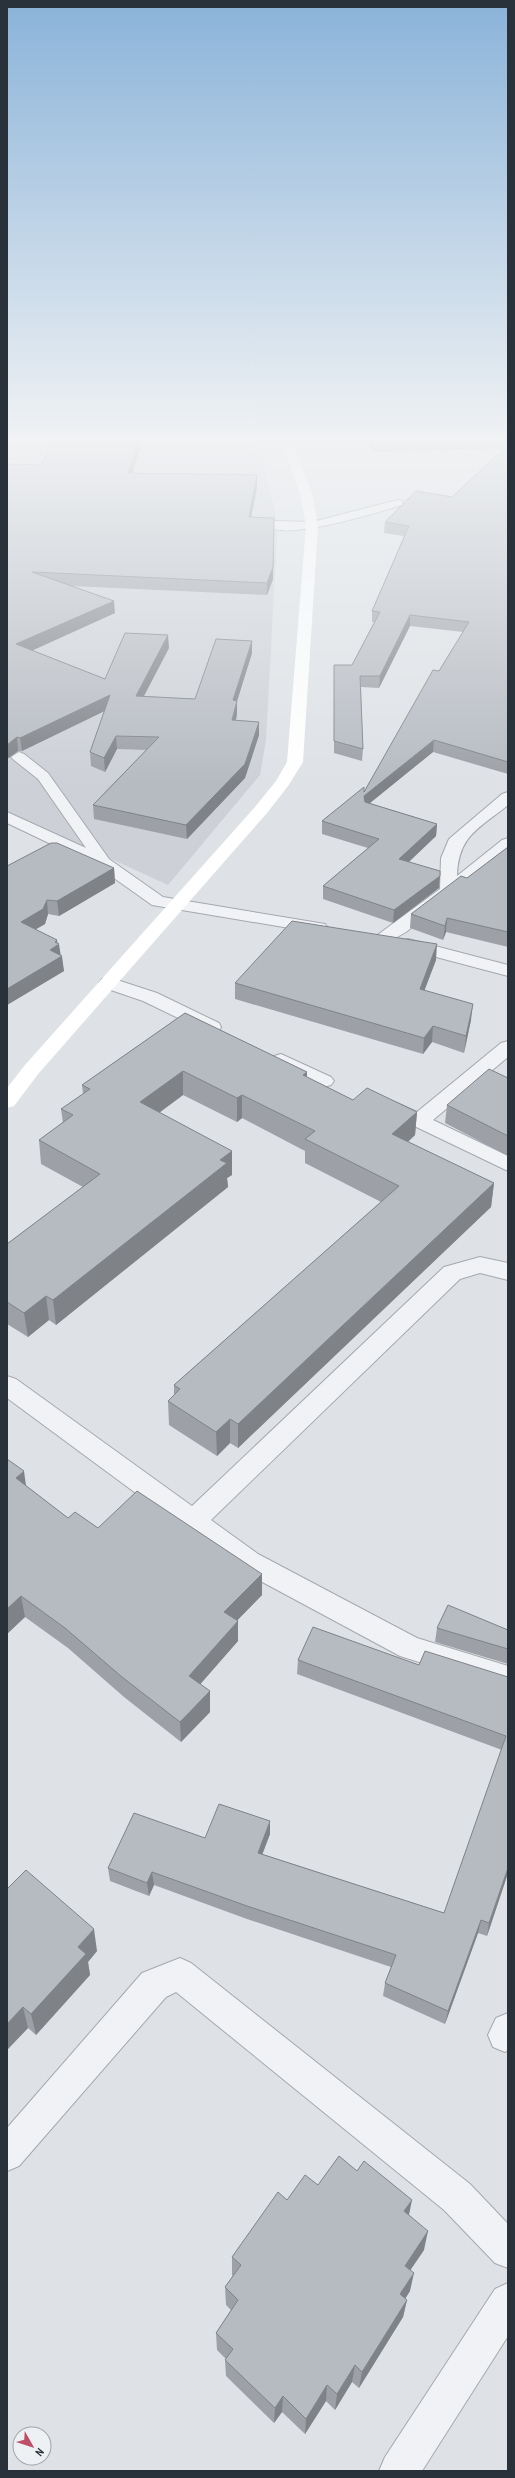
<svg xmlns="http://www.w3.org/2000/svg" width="515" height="2478" viewBox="0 0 515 2478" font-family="'Archivo Narrow',sans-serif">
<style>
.built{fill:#cdd1d7}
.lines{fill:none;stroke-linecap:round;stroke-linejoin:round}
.street-casing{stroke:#a4a9af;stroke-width:2}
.street{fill:#f0f2f5;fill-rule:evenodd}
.secondary{fill:#fff;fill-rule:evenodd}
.wall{fill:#9da1a7}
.shaded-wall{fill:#7f8388}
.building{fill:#b6bbc2;stroke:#7f8388}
</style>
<rect width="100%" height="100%" fill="#dee2e6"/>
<path class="built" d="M7 436H260L258 444 275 511 277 538 266 740 260 775 168 885 7 811V531L43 464 7 460Z"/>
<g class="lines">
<g class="street-casing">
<path id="street" d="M398 500 402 501V505C382 511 281 543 268 525L274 521 312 522Z
M19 752 24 754 48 773 109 859 163 897 325 924 328 928 325 932 319 933 152 905 97 866 7 823V812L86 848 38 779 14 760 11 757Z
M508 792V805C480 828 458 835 457 876L502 840 508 838V851L406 932 387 943H375L372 939 440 889 441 858 449 839 502 794Z
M408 939 508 965V976L402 948 399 944 402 940Z
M108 977 157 993 219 1023 221 1027 219 1031H205L143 1001 102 987 99 983 102 979Z
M508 1041V1057L433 1120 508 1156V1171L383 1111 380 1107 383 1103 390 1101 397 1103 417 1112 501 1043Z
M281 1054 331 1077 334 1081 331 1085 324 1087 317 1085 274 1064 271 1060 274 1056Z
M480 1257 508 1263V1280L480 1273 460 1279 211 1520 258 1554 417 1638 508 1666V1690L400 1656 240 1570 7 1398V1376L16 1379 192 1506 444 1267Z
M180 1958 191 1963 470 2184 508 2224V2268L495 2263 444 2210 176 1992 166 1997 19 2166 7 2171V2128L142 1973Z
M508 2013V2050L505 2052 493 2047 488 2035 496 2018Z
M508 2283V2336L422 2471H379L385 2457 495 2289Z"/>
</g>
<use href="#street" class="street"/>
<path class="secondary" d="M280 436H290L312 493 318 526 303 762 288 786 267 813 39 1073 14 1106 7 1108V1088L25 1065 255 807 276 781 287 762 306 526 300 493Z"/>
</g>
<path class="wall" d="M367 436H508V774L433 752 369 803 437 824 436 836 409 862 439 888 393 923 323 899V886L368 848 322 834V821L364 792 463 632 410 626 379 688 361 687 363 749 362 761 334 753V665H352L374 622H372V611L404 536 384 533 385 522 452 497 503 449 372 452Z
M7 464 132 473 257 487 251 517 273 579 267 595 72 586 115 613 32 650 105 679 169 648 144 696 195 699 252 653 237 701V714L236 720 259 722V735L245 778 187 839 94 819 93 805 146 750 117 749 105 772 91 766 90 752 104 711 22 751H18L9 758Z
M508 847V947L446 932 443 940 410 928 411 914 467 878Z
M7 866 114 868 115 883 59 916 48 914 45 924 35 929 57 940 64 971 7 1005Z
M436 960 424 990 471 1020 464 1053 432 1042 423 1054 235 999V983Z
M185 1013 307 1072V1077L353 1100 417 1112 415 1135 408 1142 494 1183 491 1207 238 1448 230 1443 217 1456 169 1425 168 1401 174 1395V1385L381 1202 305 1163V1151L242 1118 237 1122 183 1095 159 1113 232 1175 227 1178 228 1187 56 1325 49 1320 28 1337 7 1324V1244L83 1187 41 1164 39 1140 63 1123 61 1109 83 1094 82 1085Z
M508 1078V1156L445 1123 447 1105Z
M7 1459 26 1486 68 1518 98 1528 262 1595 237 1620 238 1621V1641L200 1684 210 1712 181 1742 124 1697 68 1648 25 1617 7 1634Z
M437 1628 508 1630V1664L435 1642Z
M298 1660 419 1665 508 1677V1873L487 1936 478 1933 445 2024 383 1996 385 1983 391 1967 247 1919 154 1885 149 1896 110 1881 108 1868 205 1838 270 1834 262 1854 444 1913 502 1750 297 1674Z
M7 1889 97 1951 88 1962 90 1975 36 2035 28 2028 7 2050Z
M318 2185 409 2215 424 2250 410 2270V2291L405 2298 407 2300 403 2317 359 2388 352 2382 335 2410 326 2401 305 2434 282 2412 274 2423 226 2376 225 2360 226 2359 217 2350 216 2333 231 2310 226 2305 225 2287 233 2276 232 2275V2257L287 2200Z"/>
<path class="shaded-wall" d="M140 436H144L129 484 128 473Z
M257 475V487L249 529V517Z
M274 518 273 579 267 595V583Z
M114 601 115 613 18 657 16 644Z
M410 615V626L379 688 380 676Z
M168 635 169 648 137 709 136 696Z
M252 641V653L233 714V700Z
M110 695 111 708 22 751 20 738Z
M237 701V714L233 733 232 720Z
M259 722V735L245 778 187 839 186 825Z
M116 736 117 749 105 772 104 758Z
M17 737 18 751 7 759V745Z
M434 740 433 752 364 808V796Z
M437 824 436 836 399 871V859Z
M114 868 115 883 59 916 57 901Z
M440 876 439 888 393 923 394 910Z
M47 900 48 914 45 924 23 937 21 922Z
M447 918 446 932 443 940 445 926Z
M57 940V946L59 944 61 957 62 956 64 971 7 1005V989L50 950 55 942Z
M437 944 436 960 419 1005 420 989Z
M473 1004 471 1020 464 1053 466 1036Z
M433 1026 432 1042 423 1054 424 1038Z
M183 1071V1095L141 1126 140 1102Z
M307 1072V1096L303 1075Z
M242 1095V1118L237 1122V1098Z
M417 1112 415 1135 390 1158 392 1134Z
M232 1151V1175L227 1178 228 1187 56 1325 53 1300 220 1160Z
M494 1183 491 1207 238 1448V1424Z
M46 1296 49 1320 28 1337 24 1313Z
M230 1419V1443L217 1456 216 1432Z
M24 1471 27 1493 16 1478Z
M262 1574V1595L225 1633 224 1612Z
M21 1596 25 1617 7 1634V1609Z
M238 1621V1641L190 1696 189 1676Z
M210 1691V1712L181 1742 180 1722Z
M270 1821V1834L258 1866V1853Z
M508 1868V1873L487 1936 489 1923Z
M152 1872 154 1885 149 1896 147 1883Z
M481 1920 478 1933 445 2024 448 2011Z
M94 1929 97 1951 88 1962 90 1975 36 2035 31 2014 78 1947Z
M23 2007 28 2028 7 2050V2024Z
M412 2200 408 2220 404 2211Z
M428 2231 424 2250 401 2284 405 2266Z
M414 2273 410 2291 397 2312 400 2294Z
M407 2300 403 2317 359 2388 362 2372Z
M355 2365 352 2382 335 2410 337 2394Z
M327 2385 326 2401 305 2434 306 2419Z
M283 2396 282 2412 274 2423 275 2408Z"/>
<path class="building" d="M59 436H140L128 473 257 475 249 517 274 518 273 567 267 583 32 572 114 601 16 644 105 679 125 633 168 635 136 696 195 699 216 639 252 641 233 700 237 701 232 720 259 722 245 764 186 825 93 805 159 737 116 736 104 758 90 752 110 695 20 738 17 737 7 745V464L41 465 51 447H55Z
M370 436H508V440L372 442Z
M508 445V762L434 740 364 796 365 802 437 824 399 859 440 871V876L394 910 323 886 379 839 322 821 364 787V792L433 670 439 671 469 622 410 615 380 676H360L363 749 334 741V665H352L380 612 372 611 409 526 385 522 416 491 452 497Z
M51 843H57L114 868 57 901 47 900 43 909 21 922 57 940 55 942 59 944 50 950 62 956 7 989V866Z
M508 847V932L447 918 445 926 411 914 461 876 467 878Z
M292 921 437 944 420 989 473 1004 466 1036 433 1026 424 1038 235 983Z
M185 1013 307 1072 303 1075 353 1100 367 1088 417 1112 392 1134 494 1183 238 1424 230 1419 216 1432 168 1401 180 1389 174 1385 399 1186 305 1139 315 1131 242 1095 237 1098 183 1071 140 1102 232 1151 220 1160 227 1163 53 1300 46 1296 24 1313 7 1302V1244L100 1174 39 1140 73 1115 61 1109 90 1089 82 1085Z
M489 1069 508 1078V1136L447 1105Z
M7 1459 24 1471 16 1478 68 1518 75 1512 98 1528 137 1491 262 1574 224 1612 238 1621 189 1676 210 1691 180 1722 122 1677 65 1628 21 1596 7 1609Z
M448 1605 508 1630V1649L437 1628Z
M313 1627 419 1665 425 1651 508 1677V1868L489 1923 481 1920 448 2011 385 1983 396 1955 247 1906 152 1872 147 1883 108 1868 134 1813 205 1838 219 1804 270 1821 258 1853 444 1913 506 1736 298 1660Z
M26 1870 94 1929 78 1947 86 1954 31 2014 23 2007 7 2024V1889Z
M339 2156 357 2171 364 2161 412 2200 404 2211 428 2231 405 2266 414 2273 400 2294 407 2300 362 2372 355 2365 337 2394 327 2385 306 2419 283 2396 275 2408 225 2360 233 2349 216 2333 238 2300 225 2287 241 2265 232 2257 278 2192 287 2200 305 2175 318 2185Z"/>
<linearGradient id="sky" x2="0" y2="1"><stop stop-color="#8ab3d9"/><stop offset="0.56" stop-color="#f0f2f4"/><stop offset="1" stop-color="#f0f2f4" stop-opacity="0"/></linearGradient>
<rect width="515" height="783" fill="url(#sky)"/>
<rect width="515" height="2478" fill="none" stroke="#29313b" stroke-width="16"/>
<g transform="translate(32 2446) rotate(129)"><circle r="19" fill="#edf1f4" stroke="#9fa4aa"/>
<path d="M0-3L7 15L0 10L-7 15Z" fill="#bf4f67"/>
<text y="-6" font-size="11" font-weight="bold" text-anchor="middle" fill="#29313b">N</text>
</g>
</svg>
